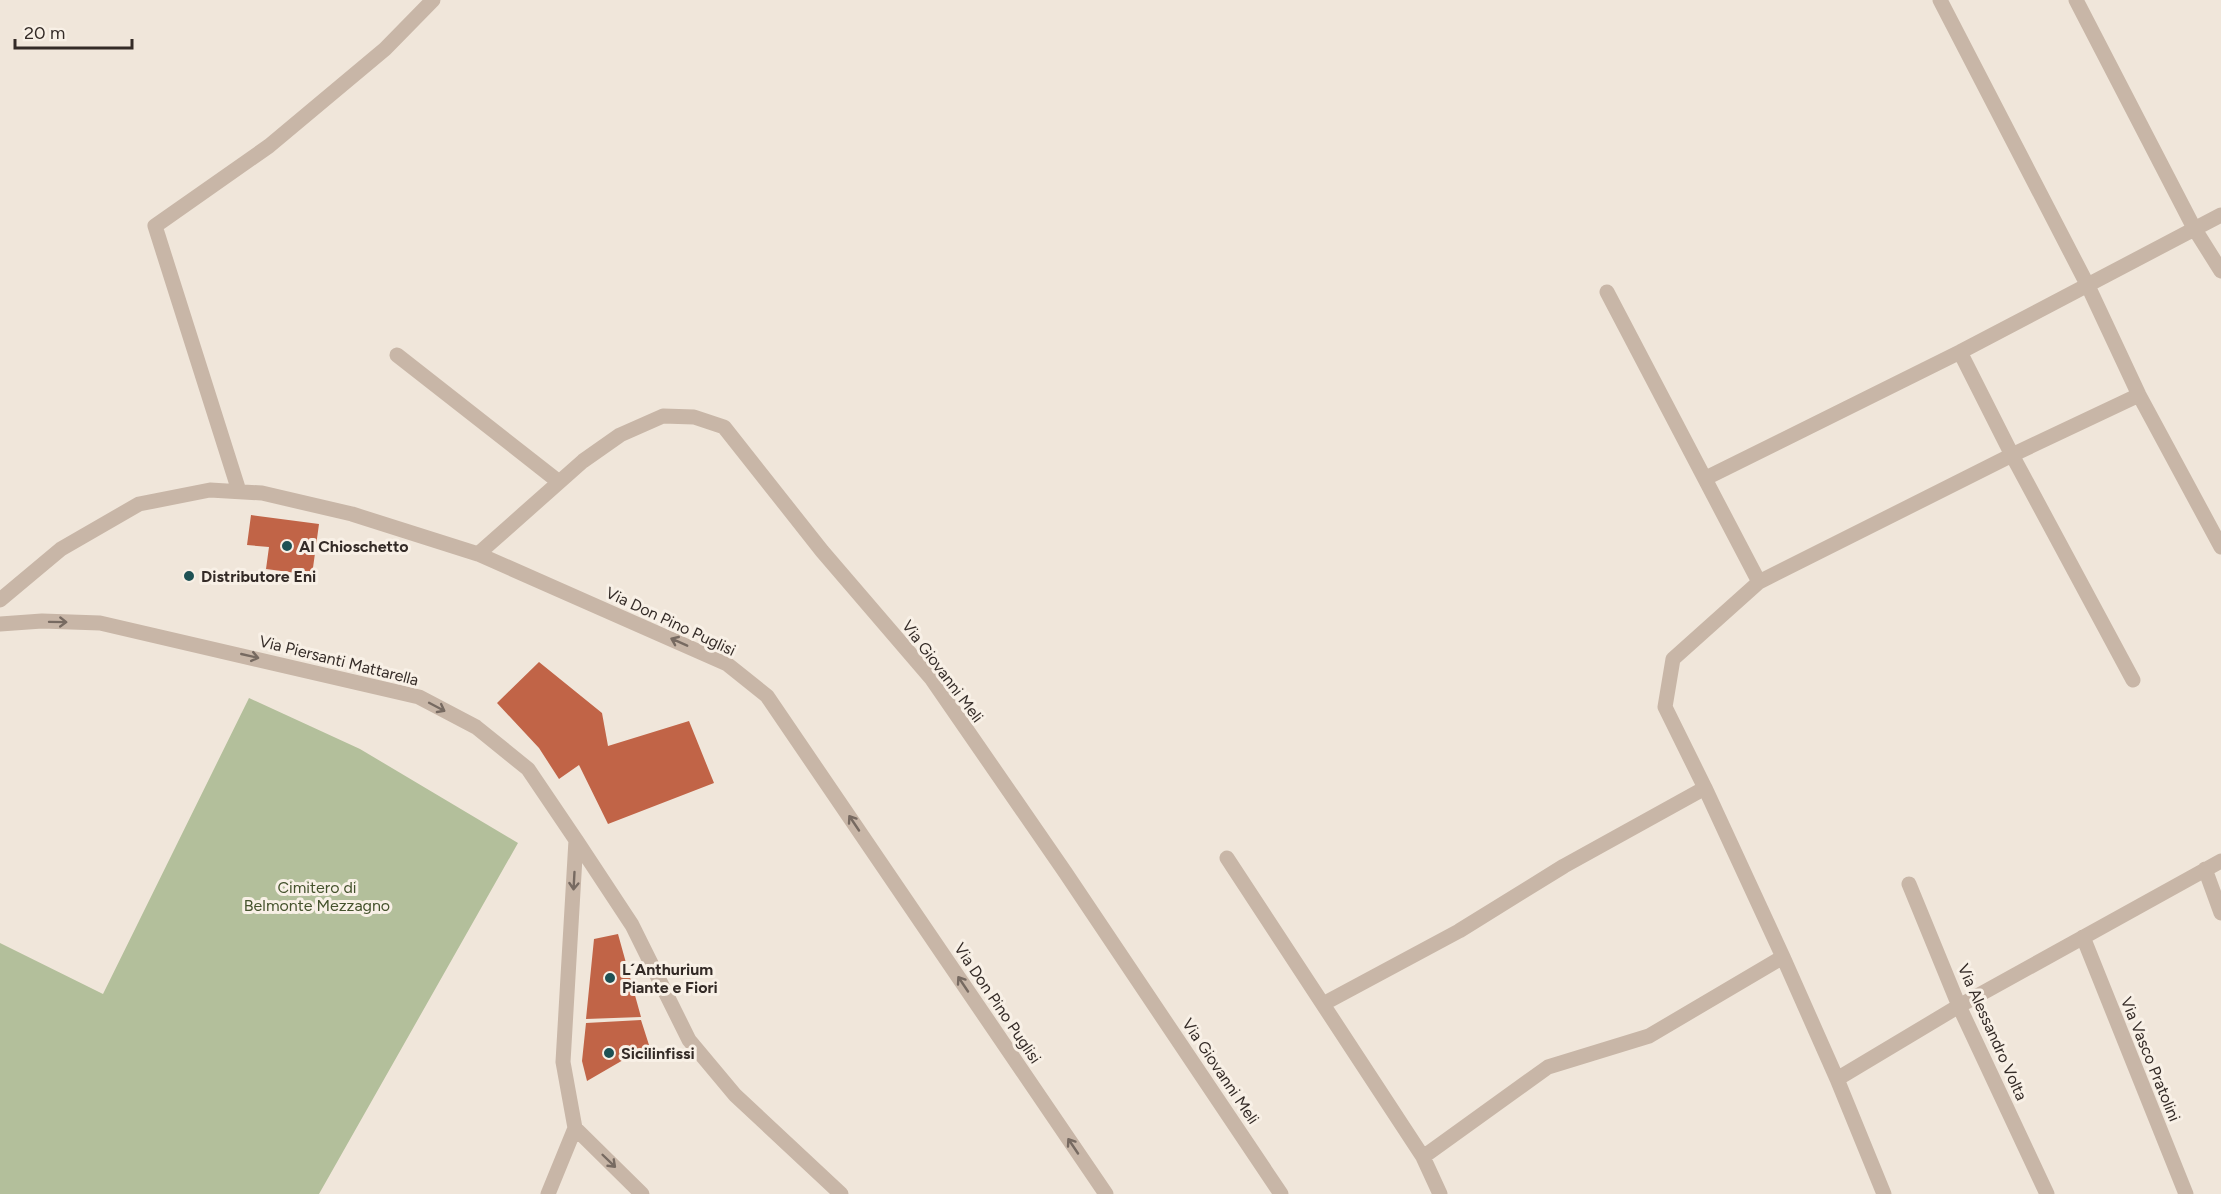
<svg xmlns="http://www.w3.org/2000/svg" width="2221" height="1194" viewBox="0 0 2221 1194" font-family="Figtree,sans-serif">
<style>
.green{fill:#b3bf9b}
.building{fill:#c16447}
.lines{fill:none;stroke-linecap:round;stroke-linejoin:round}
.minor{stroke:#c8b6a7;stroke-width:15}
.oneway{stroke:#776a61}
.poi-dot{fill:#1e5154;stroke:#f8f0e6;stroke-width:2}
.labels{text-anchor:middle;stroke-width:6;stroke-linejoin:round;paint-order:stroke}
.poi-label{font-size:16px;font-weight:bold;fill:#342b27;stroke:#f8f0e6;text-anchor:start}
.street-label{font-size:16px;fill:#342b27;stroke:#f8f0e6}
.park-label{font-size:16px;fill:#44522c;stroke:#f8f0e6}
</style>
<rect width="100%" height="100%" fill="#f0e6da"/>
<path class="green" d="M249 698 360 749 518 843 319 1194H0V943L103 994Z"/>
<path class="building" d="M251 515 319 524 312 575 266 569 269 547 247 545Z
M539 662 602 713 608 746 689 721 714 783 608 824 579 765 559 779 539 748 497 703Z
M618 934 641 1017 586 1019 594 939Z
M641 1020 649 1045 587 1081 582 1061 586 1023Z"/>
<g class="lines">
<path class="minor" d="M1940 0 2088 286 2139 395 2221 547
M2076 0 2194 228 2221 271
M1607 292 1759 582
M1960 352 2012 455 2133 680
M397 355 559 482
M1706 478 1960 352 2221 215
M239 491 155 226 269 146 385 49 433 0
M478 554 583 461 620 435 663 416 694 417 724 427 822 551 931 678 1065 872 1281 1194
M0 600 61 549 139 504 210 490 262 493 352 514 478 554 727 664 767 696 1106 1194
M0 624 42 621 100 623 419 697 476 727 528 769 576 840 563 1062 575 1128
M576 840 632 925 689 1040 735 1095 841 1194
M1227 858 1423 1157 1440 1194
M2205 869 2221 913
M1909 884 1959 1006 2047 1194
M2083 937 2186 1194
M1323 1004 1459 931 1564 866 1705 788
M1837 1079 1959 1006 2221 861
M575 1128 642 1194
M1423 1157 1548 1067 1649 1036 1783 957
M548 1194 575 1128
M1884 1194 1837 1079 1783 957 1705 788 1665 707 1673 659 1759 582 2012 455 2139 395"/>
</g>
<defs><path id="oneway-shaft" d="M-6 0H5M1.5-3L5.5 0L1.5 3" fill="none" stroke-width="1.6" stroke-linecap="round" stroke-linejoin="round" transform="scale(1.5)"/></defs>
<g class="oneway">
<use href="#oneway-shaft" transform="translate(58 622) rotate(1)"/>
<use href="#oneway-shaft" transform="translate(679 642) rotate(-156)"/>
<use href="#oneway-shaft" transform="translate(250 656) rotate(13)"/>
<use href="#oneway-shaft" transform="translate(437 707) rotate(28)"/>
<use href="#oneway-shaft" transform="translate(854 823) rotate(-124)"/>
<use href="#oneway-shaft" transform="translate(574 881) rotate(93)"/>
<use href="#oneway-shaft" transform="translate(963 984) rotate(-124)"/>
<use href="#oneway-shaft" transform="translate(1073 1146) rotate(-124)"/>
<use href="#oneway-shaft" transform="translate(609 1161) rotate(44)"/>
</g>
<g class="poi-dot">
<circle cx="287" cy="546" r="6"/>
<circle cx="189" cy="576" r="6"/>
<circle cx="610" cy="978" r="6"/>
<circle cx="609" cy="1053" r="6"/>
</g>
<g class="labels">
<g class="poi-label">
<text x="299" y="552">Al Chioschetto</text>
<text x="201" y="582">Distributore Eni</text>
<text x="622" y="975">L´Anthurium<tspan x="622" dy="18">Piante e Fiori</tspan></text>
<text x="621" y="1059">Sicilinfissi</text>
</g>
<g class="street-label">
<text transform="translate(671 621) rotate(25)" y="6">Via Don Pino Puglisi</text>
<text transform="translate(339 660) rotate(14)" y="6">Via Piersanti Mattarella</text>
<text transform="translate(943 671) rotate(53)" y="6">Via Giovanni Meli</text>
<text transform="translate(998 1003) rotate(56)" y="6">Via Don Pino Puglisi</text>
<text transform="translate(1993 1032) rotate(66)" y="6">Via Alessandro Volta</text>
<text transform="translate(2151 1059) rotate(68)" y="6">Via Vasco Pratolini</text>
<text transform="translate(1221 1071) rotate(56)" y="6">Via Giovanni Meli</text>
</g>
<g class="park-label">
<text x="317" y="893">Cimitero di<tspan x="317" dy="18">Belmonte Mezzagno</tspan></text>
</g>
</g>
<path d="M15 39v9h117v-9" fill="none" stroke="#342b27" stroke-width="3"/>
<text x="24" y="39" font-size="18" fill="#342b27" stroke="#f8f0e6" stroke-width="4.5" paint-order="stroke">20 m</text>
</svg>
